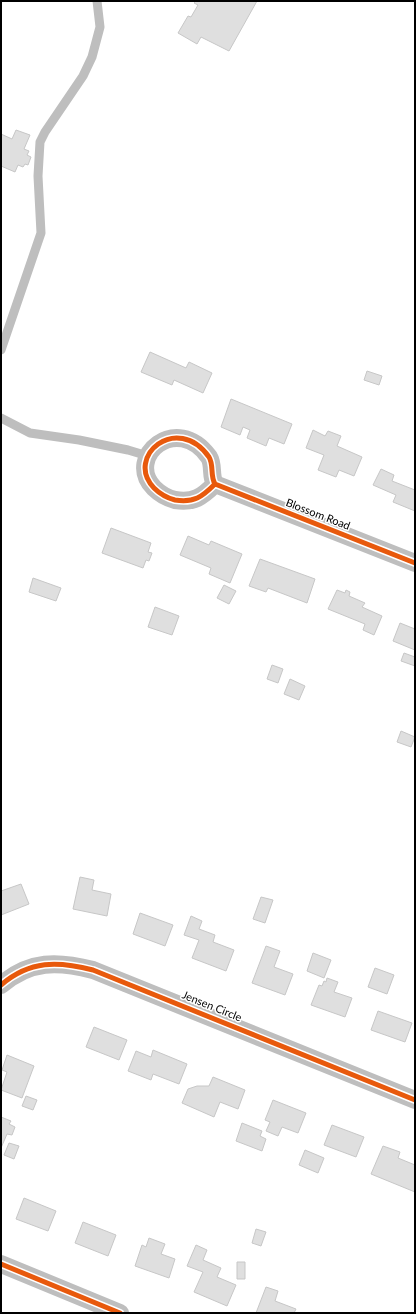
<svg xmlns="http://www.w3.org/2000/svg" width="416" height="1314" viewBox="0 0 416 1314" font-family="Lato,sans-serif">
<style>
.building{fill:#dfdfdf;stroke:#c7c7c7}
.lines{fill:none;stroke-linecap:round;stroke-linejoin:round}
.service{stroke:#bebebe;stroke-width:9}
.minor{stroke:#bebebe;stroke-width:18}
.cycleway-casing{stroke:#fff;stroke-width:8}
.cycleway{stroke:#e8590c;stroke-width:5}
.labels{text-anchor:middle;stroke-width:3;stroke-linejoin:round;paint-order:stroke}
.street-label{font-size:11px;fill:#000;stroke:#fff}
</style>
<rect width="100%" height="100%" fill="#fff"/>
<path class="building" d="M196 1H257L229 51 201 37 197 44 178 33 188 16 191 17 198 5 194 3Z
M16 130 30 135 24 149 29 151 27 155 31 157 28 165 25 164 23 167 18 165 15 172 1 166V134L12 139Z
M150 352 186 368 189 362 212 373 203 393 174 380 172 385 141 372Z
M367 371 382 376 379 385 364 380Z
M231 399 292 424 284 444 269 438 266 446 247 438 250 430 243 427 240 435 221 427Z
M313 430 325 436 328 431 341 436 337 446 362 457 354 476 339 470 336 477 318 470 324 455 306 448Z
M381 469 394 475 392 481 415 490V511L393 502 396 495 373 485Z
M111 528 151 543 148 552 152 553 149 561 146 560 143 568 102 553Z
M188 536 209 545 211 541 242 554 230 583 209 574 211 568 180 555Z
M260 559 315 579 307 603 268 588 266 592 249 586Z
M33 578 61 588 56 601 29 592Z
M224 585 236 591 229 604 217 598Z
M337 590 345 593 346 590 350 592 349 596 365 603 362 607 382 616 374 635 363 630 365 624 328 609Z
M155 607 179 616 172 635 148 627Z
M400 623 415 629V650L393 641Z
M404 653 415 657V666L401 661Z
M272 665 283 669 278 683 267 679Z
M290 679 305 686 299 700 284 694Z
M401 731 415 737 411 747 397 742Z
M80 877 94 880 92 890 111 894 107 916 73 909Z
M21 884 29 904 1 915V891Z
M261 897 273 900 265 923 253 919Z
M140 913 173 925 165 946 133 934Z
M191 916 202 921 199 929 215 935 213 942 234 950 226 971 192 958 199 940 184 935Z
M266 946 280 951 274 967 293 974 285 995 252 983Z
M313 953 331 960 324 978 307 971Z
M375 968 394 975 387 994 368 987Z
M327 978 338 982 334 992 352 998 345 1017 311 1005 319 985 322 986 324 981 326 982Z
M378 1011 412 1023 405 1042 371 1030Z
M94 1027 127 1040 119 1060 86 1047Z
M153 1050 187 1064 179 1084 153 1074 151 1080 128 1071 136 1051 151 1057Z
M7 1055 34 1066 22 1098 1 1090 7 1072 2 1070Z
M213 1077 245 1090 238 1109 220 1102 214 1117 182 1103 188 1089 197 1086H209Z
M26 1096 37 1100 33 1110 22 1106Z
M273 1100 306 1113 298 1133 282 1127 278 1136 266 1131 270 1122 265 1120Z
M1 1117 11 1121 9 1124 15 1127 12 1135 7 1134 1 1148Z
M242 1123 262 1131 260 1136 266 1139 262 1151 236 1141Z
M332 1125 364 1137 356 1157 324 1145Z
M9 1143 19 1146 14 1159 4 1155Z
M383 1146 400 1152 398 1158 415 1165V1192L371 1174Z
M305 1150 324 1158 318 1173 299 1165Z
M24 1198 56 1211 48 1231 16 1219Z
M83 1222 116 1235 108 1256 75 1243Z
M256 1229 266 1232 261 1246 252 1243Z
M149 1238 165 1244 161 1254 175 1259 169 1278 135 1266 142 1245 146 1247Z
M196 1245 207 1250 203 1260 221 1268 217 1277 236 1285 227 1306 194 1292 203 1272 187 1266Z
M237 1262H245V1279H237Z
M266 1287 278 1291 275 1301 296 1309 294 1313H256Z"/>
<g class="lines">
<path class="service" d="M1 350 41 233 38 176 40 142 45 132 83 76 92 57 100 27 97 1
M1 418 30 433 79 440 128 450 148 456"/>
<path class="minor" d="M215 484C202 497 194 503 175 500 167 498 160 494 154 488 124 457 177 412 209 457 214 465 210 476 215 484L415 563
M1 985C30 960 58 961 93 970L415 1100
M1 1264 120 1313"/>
<g class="cycleway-casing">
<path id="cycleway" d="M215 484C202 497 194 503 175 500 167 498 160 494 154 488 124 457 177 412 209 457 214 465 210 476 215 484L415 563
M1 985C30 960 58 961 93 970L415 1100
M1 1264 120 1313"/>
</g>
<use href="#cycleway" class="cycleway"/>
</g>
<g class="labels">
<g class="street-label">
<text transform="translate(318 514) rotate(21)" y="4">Blossom Road</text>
<text transform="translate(212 1006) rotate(22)" y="4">Jensen Circle</text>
</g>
</g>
<rect width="416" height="1314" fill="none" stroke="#000000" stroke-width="4"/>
</svg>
